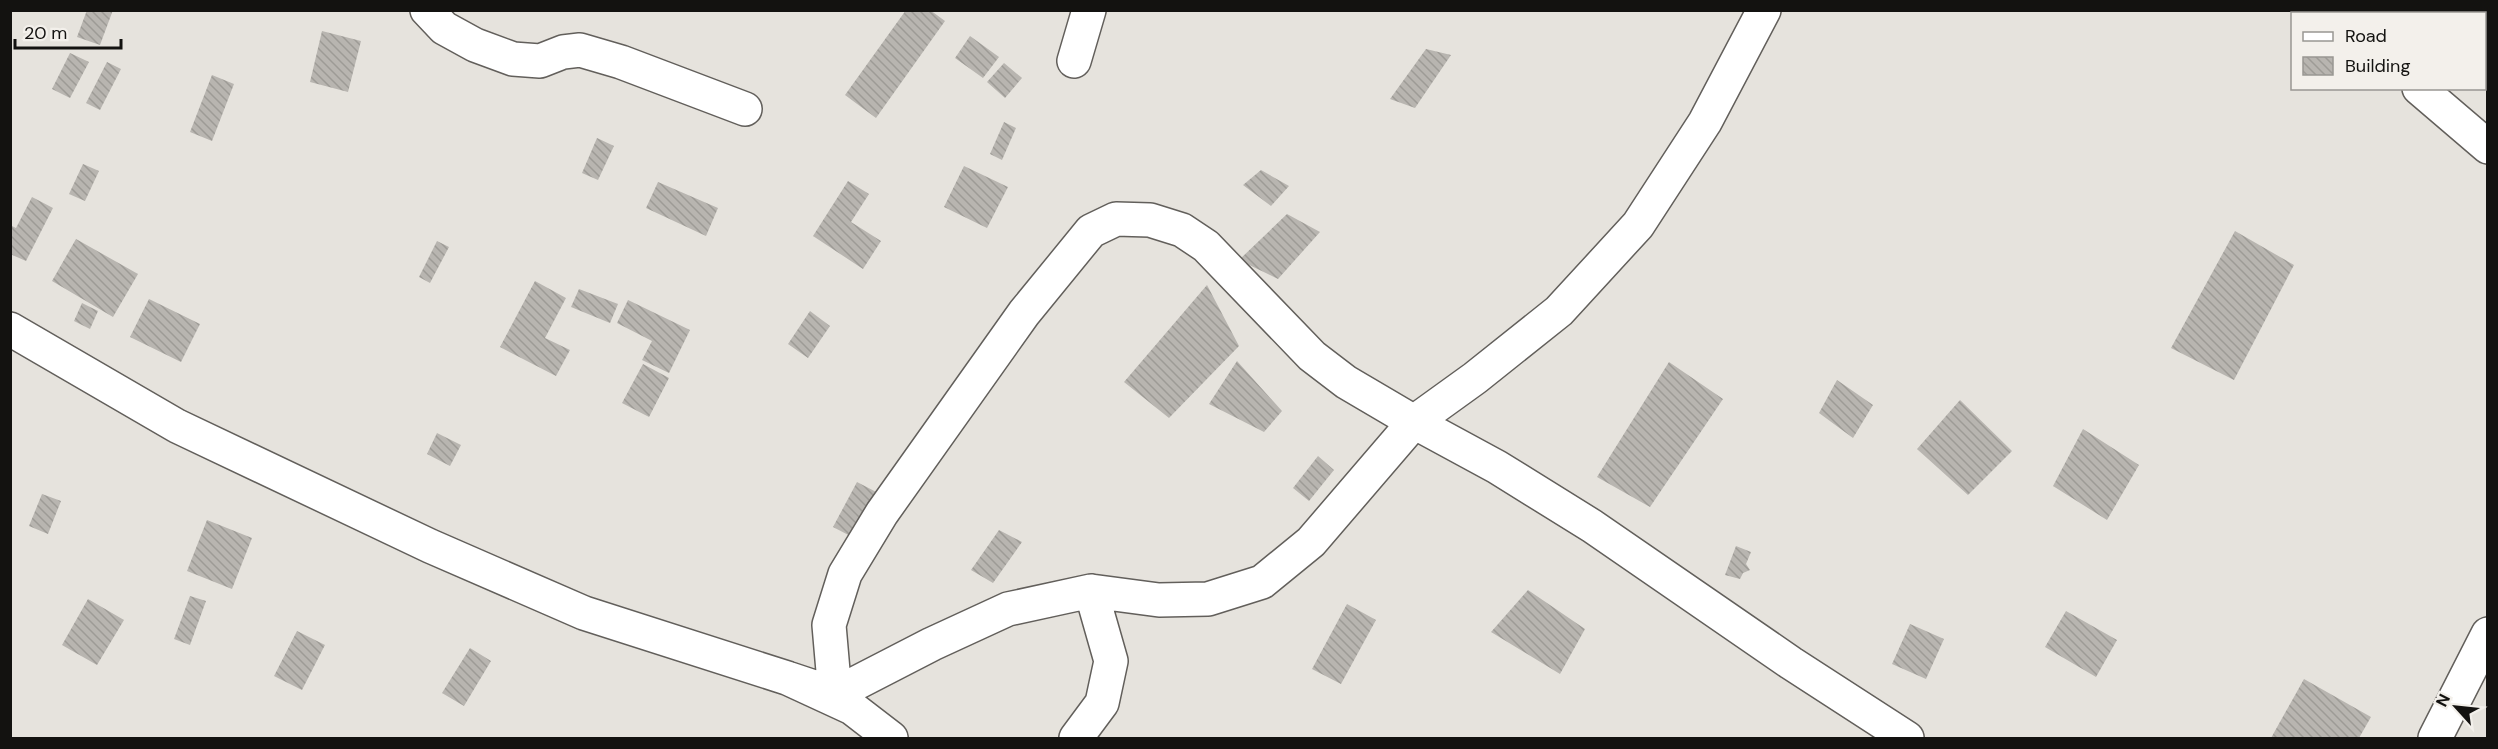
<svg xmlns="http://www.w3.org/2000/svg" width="2498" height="749" viewBox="0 0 2498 749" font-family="'DM Sans',sans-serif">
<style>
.building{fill:url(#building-back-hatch)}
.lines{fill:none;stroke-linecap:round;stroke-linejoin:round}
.minor-casing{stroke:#625f5b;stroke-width:36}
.minor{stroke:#fff;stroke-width:33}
</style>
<defs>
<pattern id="building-back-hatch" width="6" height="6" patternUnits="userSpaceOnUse" patternTransform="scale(1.5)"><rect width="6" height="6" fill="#b8b5b0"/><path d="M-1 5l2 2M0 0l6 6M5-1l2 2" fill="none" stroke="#9d9b96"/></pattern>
</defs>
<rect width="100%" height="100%" fill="#e6e3dd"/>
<path class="building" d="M87 10H113L100 45 77 37Z
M906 10H930L945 21 876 118 845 95Z
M322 31 361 41 348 92 310 82Z
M970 36 999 57 983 78 955 58Z
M1426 49 1451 55 1415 108 1390 99Z
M70 53 89 62 70 98 52 89Z
M107 62 121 69 100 110 86 103Z
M1004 63 1022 78 1005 98 987 82Z
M212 75 234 84 212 141 190 132Z
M1004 122 1016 128 1002 160 990 154Z
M597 138 614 146 598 180 582 173Z
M83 164 99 171 85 201 69 194Z
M964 166 1008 187 987 228 944 207Z
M1261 170 1289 186 1271 206 1243 185Z
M848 181 869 194 851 222 881 241 863 269 813 236Z
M658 182 718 208 706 236 646 208Z
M32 197 53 208 26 261 10 254V225L16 228Z
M1287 214 1320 232 1278 279 1239 260Z
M2235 231 2294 265 2234 380 2171 348Z
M76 239 138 274 113 317 52 281Z
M437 241 449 247 430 283 419 277Z
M535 281 566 298 545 338 570 350 556 376 500 347Z
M1207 285 1239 346 1169 418 1124 382Z
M579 289 618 304 610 323 571 307Z
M149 299 200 324 181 362 130 337Z
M628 300 690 330 669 373 642 360 652 341 617 323Z
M82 303 98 311 90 329 74 321Z
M810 311 830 326 808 358 788 344Z
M1237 361 1282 411 1264 432 1209 404Z
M1669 362 1723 399 1650 507 1597 477Z
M643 364 669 378 649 417 622 403Z
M1837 380 1873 405 1853 438 1819 413Z
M1960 400 2012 451 1968 495 1917 449Z
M2083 429 2139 465 2107 520 2053 486Z
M437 433 461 445 450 466 427 454Z
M1318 456 1334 470 1309 501 1293 488Z
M857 482 882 495 858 540 833 527Z
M42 494 61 501 48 534 29 526Z
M207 520 252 538 232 589 187 571Z
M999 530 1022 542 993 583 971 570Z
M1736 546 1751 552 1746 564 1750 570 1743 573 1740 579 1725 575Z
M1528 590 1585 629 1560 674 1491 632Z
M190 596 206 601 190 645 174 639Z
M88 599 124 620 97 665 62 645Z
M1347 604 1376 620 1341 684 1312 669Z
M2066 611 2117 640 2096 677 2045 647Z
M1910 624 1944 639 1926 679 1892 664Z
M297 631 325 645 302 690 274 676Z
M470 648 491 661 464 706 442 693Z
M2304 679 2371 717 2359 738H2271Z"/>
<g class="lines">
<g class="minor-casing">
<path id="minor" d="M427 10 444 28 475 45 513 59 540 61 563 52 580 50 621 62 745 109
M2325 10 2329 14
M2443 14 2446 10
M1074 61 1089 10
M2419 88 2488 147
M10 329 177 426 430 546 584 613 787 678 852 708 891 738
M787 678 835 694 932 644 1008 609 1091 591 1159 600 1208 599 1262 582 1311 542 1414 422 1475 378 1559 311 1638 225 1705 122 1764 10
M835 694 829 625 845 574 882 513 1024 313 1091 231 1116 219 1150 220 1182 230 1206 246 1312 356 1346 382 1414 422 1497 467 1592 526 1791 663 1907 738
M1076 738 1102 703 1111 661 1091 591
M2435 738 2488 634"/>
</g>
<use href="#minor" class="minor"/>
</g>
<rect width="2498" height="749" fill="none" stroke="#131210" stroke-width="24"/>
<rect x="2291" y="12" width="195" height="78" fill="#f3f0eb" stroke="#999793" stroke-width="1.5"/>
<rect x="2303" y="32" width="30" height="9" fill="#ffffff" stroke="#999793" stroke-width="1.5"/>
<text x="2345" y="42" font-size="18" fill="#131210">Road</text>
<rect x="2303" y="57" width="30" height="18" fill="url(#building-back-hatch)" stroke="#999793" stroke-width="1.5"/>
<text x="2345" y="72" font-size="18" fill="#131210">Building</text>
<g transform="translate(2456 707) rotate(297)" stroke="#f3f0eb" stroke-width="4.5" paint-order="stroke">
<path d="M0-4.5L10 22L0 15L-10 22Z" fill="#131210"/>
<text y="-9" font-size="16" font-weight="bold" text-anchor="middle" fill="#131210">N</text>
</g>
<path d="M15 39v9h106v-9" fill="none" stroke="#131210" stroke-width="3"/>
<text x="24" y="39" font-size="18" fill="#131210" stroke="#f3f0eb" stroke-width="4.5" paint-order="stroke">20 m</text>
</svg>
